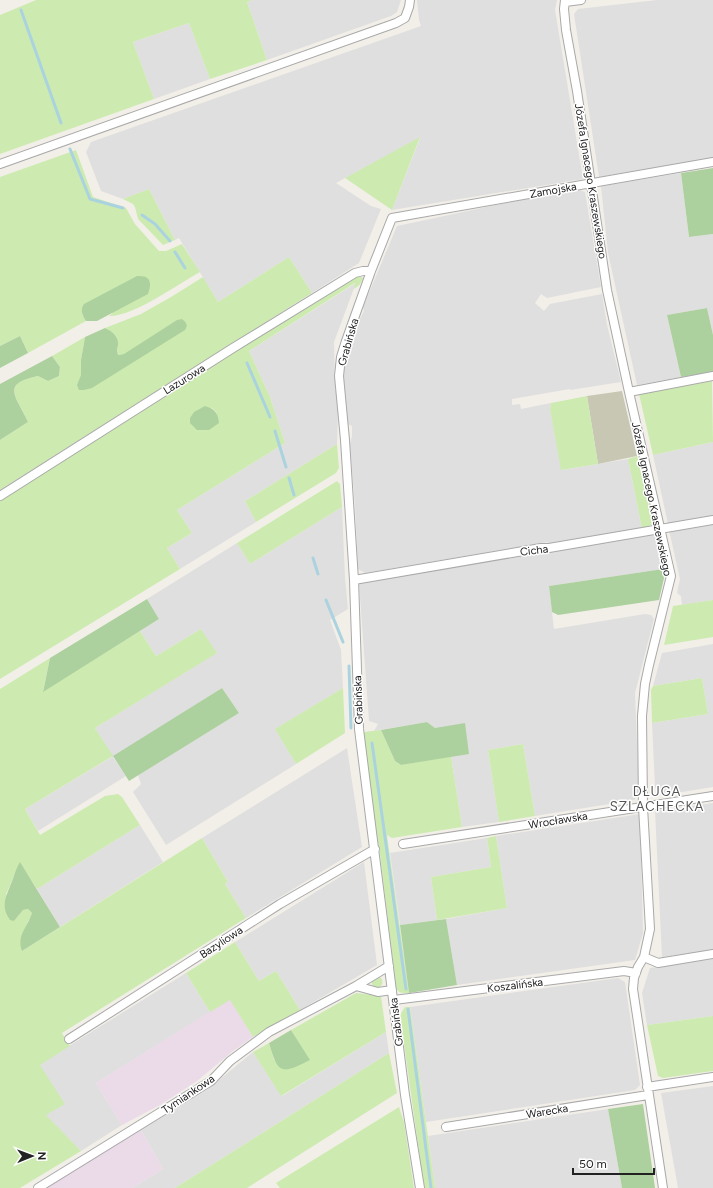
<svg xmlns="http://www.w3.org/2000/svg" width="713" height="1188" viewBox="0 0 713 1188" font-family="Figtree,sans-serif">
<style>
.residential{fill:#e0dfdf}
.industrial{fill:#ebdbe8}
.construction{fill:#c7c7b4}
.grass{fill:#cdebb0;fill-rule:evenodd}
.forest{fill:#add19e}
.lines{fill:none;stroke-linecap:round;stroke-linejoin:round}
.stream{stroke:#aad3df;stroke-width:3}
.minor-casing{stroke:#a9a9a9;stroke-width:10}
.minor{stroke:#fff;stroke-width:8}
.labels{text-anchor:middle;stroke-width:3;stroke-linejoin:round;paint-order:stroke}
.street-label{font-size:11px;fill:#222;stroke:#fff}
.quarter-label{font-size:13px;letter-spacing:1px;fill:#555;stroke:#fff}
</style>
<rect width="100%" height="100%" fill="#f2efe9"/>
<path class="residential" d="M253 0H401L397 12 391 16 267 60 247 2Z
M417 0H557L555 10 583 179 392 210 420 138 336 183 371 206 381 209 359 263 312 293 289 257 218 302 179 238 175 240 149 189 123 199 101 191 86 152 91 142 421 26 419 20Z
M657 0H713V158L599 177 574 14 578 9Z
M189 23 210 79 154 99 133 42Z
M681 173 689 237 713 234V335L707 308 667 315 681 377 637 385 608 253 601 186Z
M579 190 585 192 601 287 547 298 541 294 535 303 544 311 550 304 602 294 607 325 621 382 570 390V389L512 399V405L520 404 521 409 551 403 550 409 562 470 628 459 642 529 549 545 548 542 365 573 358 569 355 507 350 444 352 436V426L348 424 343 372 350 343 358 321 360 319 364 311 363 307 397 226 524 199Z
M356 283 334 342 335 383 338 411 337 444 245 501 256 522 180 569 167 548 192 533 177 510 285 443 270 397 249 351Z
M713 442V517L668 524 653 455Z
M342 507 345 578 348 609 330 620 341 650 343 688 276 729 296 764 166 845 133 792 141 784 138 775 239 713 222 688 113 757 126 776 38 831 25 809 112 757 95 728 216 653 201 629 156 656 140 631 159 619 147 599 237 543 250 564Z
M713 523V600L682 605 681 596 677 593 680 579 669 530Z
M655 533 663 569 549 586 554 629 645 614 651 615 654 619 635 693 639 795 634 800 535 816 523 744 488 750 499 822 462 827 451 756H458L435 728 427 722 374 731 378 724 369 721 359 583Z
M713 644V787L664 795 655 787 652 723 708 714 702 678 653 686 662 653Z
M347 748 362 847 246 918 225 884 228 882 202 838Z
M713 803V950L662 957 655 811Z
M640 814 643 933 635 960 457 985 446 919 507 908 496 836Z
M140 825 163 862 60 927 37 889Z
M487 838 491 867 431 877 437 920 400 925 390 853Z
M364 862 377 965 300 1010 276 971 259 981 235 942Z
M713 959V1016L647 1025 642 993 650 968Z
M186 973 210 1012 96 1083 122 1125 81 1151 45 1115 40 1064Z
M618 978 625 982 640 1085 635 1090 426 1122 410 1007Z
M386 1032 389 1053 175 1188H132L163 1169 141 1130 207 1090 253 1052 282 1096Z
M713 1086V1188H678L661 1093Z
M608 1109 622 1188H435L428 1136Z"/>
<path class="industrial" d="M230 999 253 1037 233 1051 197 1081 160 1105 122 1125 96 1083Z
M141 1130 163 1169 132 1188H45Z"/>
<path class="construction" d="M622 391 637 456 598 464 587 396Z"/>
<path class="grass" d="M36 0H253L247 2 267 60 210 79 189 23 133 42 154 99 0 154V15Z
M420 137 392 210 345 178Z
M76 150 93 197 126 208 135 224 159 251H166L182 244 200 272C178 284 133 317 109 316L113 313 82 314 86 321 28 353 20 336 0 346V177Z
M149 189 175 240 163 245 138 219 135 207 133 204 123 199Z
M289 257 312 293 0 490V440L28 422C16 396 0 384 38 376L48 381 59 376 60 367 52 356 85 337 81 360V375L124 354 118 355C117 351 118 349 117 346 116 337 112 331 105 328L141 314 171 297 203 277 218 302Z
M359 276 363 278C361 284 359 286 354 289L355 283 249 351 270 397 285 443 177 510 192 533 167 548 180 569 0 679V499L351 279ZM212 408 217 413 196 429Z
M712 381 713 442 653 455 639 394Z
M587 396 598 464 561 470 550 409 551 403Z
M337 444 339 468 336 473 256 522 245 501Z
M637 456 653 524 642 529 628 459Z
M337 481 340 484 342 507 250 564 237 543Z
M713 600V637L664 645 673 606Z
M201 629 217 653 95 728 113 756 25 809 40 835 105 796 118 794 122 797 140 825 37 889 20 863 6 894 14 921 23 910 28 909 32 913 31 918 28 921 22 951 202 838 228 882 225 884 246 918 62 1033 70 1046 40 1065 65 1104 46 1115 81 1151 20 1188H0V689L50 658 43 691 140 631 156 656Z
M702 678 708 714 652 723 651 690 653 686Z
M343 688 345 733 296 764 275 729Z
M381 730 395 761 401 765 451 756 462 827 392 838 387 835 409 993C403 993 398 994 396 987L380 854 370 793 364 732Z
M523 744 535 816 499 822 488 750Z
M496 836 507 908 437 920 431 877 491 867 487 838Z
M235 942 259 981 276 971 300 1010 253 1037 230 1000 210 1012 186 973Z
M371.5 982a5.5 5.5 0 1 1 11 0a5.5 5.5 0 1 1-11 0Z
M356 993 381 996 386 1032 281 1096 253 1052 269 1043 274 1060H309L291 1030Z
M405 1007H410L435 1188H424L400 1015Z
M713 1016V1071L663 1078 658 1076 647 1025Z
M389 1053 397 1093 247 1188H175Z
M399 1107 404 1122 414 1188H280L276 1183Z"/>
<path class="forest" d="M713 168V234L689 237 681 173Z
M137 276C151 275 152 283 148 294L97 321H86C82 315 80 310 84 304Z
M707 308 713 335V372L681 377 667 315Z
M182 319C187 323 188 325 185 330L92 388 84 390H79L77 385 81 375V360L85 337 105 328C112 331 119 337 118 345 117 349 117 351 118 355L124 354 177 320Z
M20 336 28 353 0 368V346Z
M52 356 60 367 59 376 48 381 38 376C0 384 16 396 28 422L0 440V384Z
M205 406C215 409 218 413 219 423L209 430H197L190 423V418L194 412Z
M663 569 664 578 659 600 558 615 552 612 549 586Z
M147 599 159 619 43 692 50 658Z
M222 688 239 713 129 781 113 756Z
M427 722 435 728 465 723 469 754 401 765 395 761 381 730Z
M20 862 60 927 22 951C16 935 28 927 32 913L28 909 23 910 14 921 10 920C1 907 5 899 10 886 14 878 15 870 20 862Z
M446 919 457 985 409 993 400 925Z
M291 1030 310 1060C281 1075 278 1074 269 1043Z
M643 1104 655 1188H622L608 1109Z"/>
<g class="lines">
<path class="stream" d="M21 10 61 123
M70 149 90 199 123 208
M142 215 155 224 170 241
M175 252 185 268
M247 363 270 417
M275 431 286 467
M289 478 294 495
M313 558 318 574
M326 600 343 642
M349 666 351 728
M372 743 406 989
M408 1009 431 1188"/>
<g class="minor-casing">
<path id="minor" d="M565 0 564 9 566 30 577 91 607 290 629 392 671 576 649 665 645 684 642 716 643 807 650 929 644 957 638 967 634 978 633 989 663 1188
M565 2 581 0
M0 164 396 23 405 18 409 7 410 0
M629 392 713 376
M0 496 233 348 355 273 363 271H371
M354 580 541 548H549L713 520
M403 844 713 796
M644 957 658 963 713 954
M356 986 378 992 392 990
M394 1000 624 971 636 973
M69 1039 280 904 375 849
M647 1087 713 1077
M446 1127 648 1095
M38 1188 211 1081 230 1061 269 1032 356 986 389 966
M420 1188 405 1095 359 729 354 580 345 440 339 376 341 357 346 341 371 271 392 218 713 162"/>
</g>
<use href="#minor" class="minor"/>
</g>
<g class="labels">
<g class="street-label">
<text transform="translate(591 181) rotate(81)" y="4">Józefa Ignacego Kraszewskiego</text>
<text transform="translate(553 190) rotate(-10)" y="4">Zamojska</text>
<text transform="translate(348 342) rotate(-74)" y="4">Grabińska</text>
<text transform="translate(184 379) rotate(-32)" y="4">Lazurowa</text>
<text transform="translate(652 499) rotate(78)" y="4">Józefa Ignacego Kraszewskiego</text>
<text transform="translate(534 550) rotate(-7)" y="4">Cicha</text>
<text transform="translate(358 700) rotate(-92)" y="4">Grabińska</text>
<text transform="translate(558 820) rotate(-9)" y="4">Wrocławska</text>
<text transform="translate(221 942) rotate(-33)" y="4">Bazyliowa</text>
<text transform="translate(515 985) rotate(-7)" y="4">Koszalińska</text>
<text transform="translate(396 1022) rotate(-97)" y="4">Grabińska</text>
<text transform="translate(188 1094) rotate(-34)" y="4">Tymiankowa</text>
<text transform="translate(547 1111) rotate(-9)" y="4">Warecka</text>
</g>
<g class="quarter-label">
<text x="657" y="796">DŁUGA<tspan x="657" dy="15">SZLACHECKA</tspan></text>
</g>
</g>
<g transform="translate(32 1156) rotate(89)" stroke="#ffffff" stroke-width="3" paint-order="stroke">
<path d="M0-3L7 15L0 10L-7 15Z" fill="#222222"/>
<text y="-6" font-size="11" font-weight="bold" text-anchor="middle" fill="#222222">N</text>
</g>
<path d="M573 1168v6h81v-6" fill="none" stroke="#222222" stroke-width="2"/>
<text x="579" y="1168" font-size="12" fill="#222222" stroke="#ffffff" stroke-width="3" paint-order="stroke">50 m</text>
</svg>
